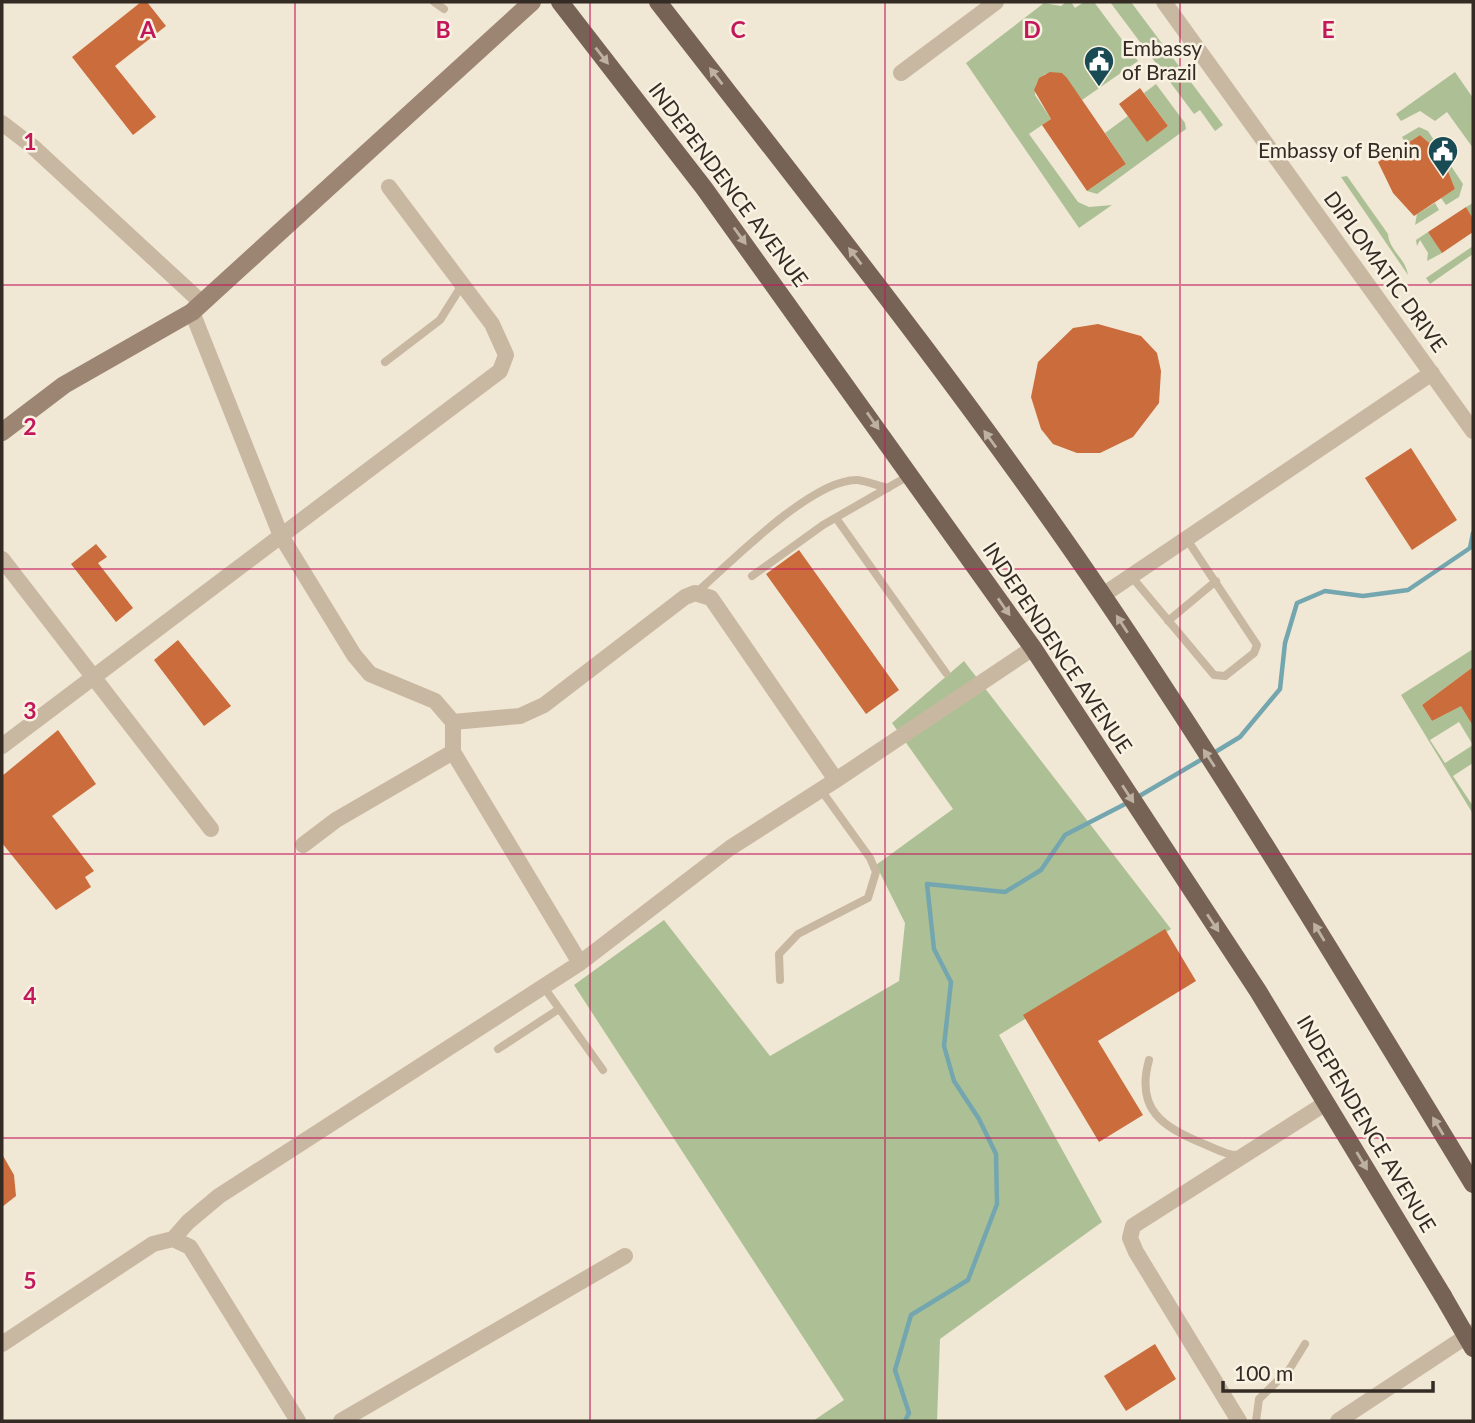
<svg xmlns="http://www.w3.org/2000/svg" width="1475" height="1423" viewBox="0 0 1475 1423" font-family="Lato,sans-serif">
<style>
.green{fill:#adc095}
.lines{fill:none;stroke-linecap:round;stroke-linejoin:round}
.stream{stroke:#74a6af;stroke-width:4.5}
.building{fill:#ca6c3b}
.lane{stroke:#c9b8a1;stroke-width:8}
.street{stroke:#c9b8a1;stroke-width:16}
.secondary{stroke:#9c8673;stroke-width:18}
.primary{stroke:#766355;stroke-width:18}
.primary-bridge{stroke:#766355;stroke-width:18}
.oneway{fill:#beb1a2}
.grid{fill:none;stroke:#c2185b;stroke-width:2;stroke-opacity:0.55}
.labels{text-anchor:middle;stroke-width:5;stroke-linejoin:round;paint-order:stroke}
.poi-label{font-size:21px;fill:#332b24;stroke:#f9f1e1;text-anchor:start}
.street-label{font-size:21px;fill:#332b24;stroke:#f9f1e1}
.grid-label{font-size:23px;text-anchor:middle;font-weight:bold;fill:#c2185b;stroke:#f9f1e1;stroke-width:5;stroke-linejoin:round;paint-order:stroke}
</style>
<rect width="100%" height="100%" fill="#f1e7d5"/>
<path class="green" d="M1066 2H1071L1075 8 1084 2H1094L1138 61 1082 100 1062 73 1045 74 1036 84 1035 95 1051 119 1029 134 1078 202 1089 207 1112 205 1079 228 966 63 1044 3 1061 6Z
M1110 2H1131L1223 125 1215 131 1200 110 1194 114Z
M1455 72 1473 98V148L1447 112 1435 121 1420 111 1401 121 1396 114Z
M1156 84 1185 123 1186 129 1097 194 1087 191 1126 164 1105 133 1128 116 1147 141 1168 126 1144 93Z
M1419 127 1428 131 1463 184 1459 197 1446 205 1441 198 1455 189 1441 153 1420 135 1406 144 1402 137Z
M1347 176 1388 234C1389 250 1406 259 1408 275L1341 177Z
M1435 203 1439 210 1415 225 1417 214Z
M1473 203V220L1437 245 1442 253 1427 261 1428 253 1420 240 1417 246 1416 240 1428 232 1434 240 1470 215 1466 207Z
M1473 246V254L1430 284 1426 278Z
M1473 649V667L1422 705 1432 721 1473 698V716L1469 719 1473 726V745L1459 722 1430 740 1445 763 1473 745V763L1453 776 1473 806V814L1401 695Z
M964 661 1171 929 999 1035 1102 1222 940 1339 937 1421H813L844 1400 574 985 664 920 770 1056 899 981 905 923 876 865 953 809 892 723Z"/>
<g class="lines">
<path class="stream" d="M1212 754 1240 737 1280 689 1285 643 1297 603 1325 591 1363 596 1408 590 1470 548 1473 533
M1136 798 1204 758
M905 1421 909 1413 895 1370 911 1315 968 1280 997 1204 996 1154 979 1119 954 1081 944 1046 951 982 934 949 927 884 1005 892 1041 870 1065 835 1129 802"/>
</g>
<path class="building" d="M141 2H147L166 26 115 66 156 117 133 135 72 57Z
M1050 72 1062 73 1067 78 1126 164 1087 191 1042 125 1051 119 1034 90 1039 78Z
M1140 88 1168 126 1147 142 1119 104Z
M1420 135 1441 153 1455 189 1414 216 1393 193 1378 162Z
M1466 207 1473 219V232L1442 253 1428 232Z
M1098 324 1141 336 1157 353 1161 371 1159 403 1133 437 1100 453H1077L1053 444 1041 429 1031 397 1038 362 1073 328Z
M1411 448 1457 520 1412 550 1365 478Z
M96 544 107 557 98 563 133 608 116 622 71 564Z
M799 550 899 690 866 714 766 574Z
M178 640 231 706 204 726 154 660Z
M1473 667V726L1461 706 1432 721 1422 705Z
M58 730 96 784 52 816 94 871 85 877 91 887 56 910 2 843V776Z
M1165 929 1196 981 1098 1041 1143 1115 1099 1142 1023 1015Z
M2 1154 14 1175 16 1196 2 1207Z
M1155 1344 1176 1379 1126 1411 1104 1376Z"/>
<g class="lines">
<path class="lane" d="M434 2 444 9
M385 362 440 320 462 285
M836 518 946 673
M752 576 823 525 910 475
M1131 576 1214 675 1225 676 1254 653 1257 645 1186 538
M696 593C730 563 812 479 857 480 867 481 878 486 888 488
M1168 621 1216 581
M780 980 779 954 798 934 868 898 876 872 870 858 821 790
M543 986 603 1070
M498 1049 559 1009
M1149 1060C1135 1110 1163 1127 1204 1144 1216 1149 1228 1156 1241 1155
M1256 1421 1259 1399 1289 1370 1305 1344"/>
<path class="street" d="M1164 2 1473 431
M901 73 996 2
M2 123 32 146 201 302
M192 312 281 536 354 655 370 674 435 701 453 722V752L580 963
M2 559 211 829
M1103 595 1432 373
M453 722 520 716 544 705 685 597 695 593 711 598 836 780 1033 648
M2 746 500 371 506 355 492 324 389 187
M303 845 336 820 453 752
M173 1239 188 1222 219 1196 580 963 730 848 836 780
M2 1344 153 1244 173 1239 190 1247 298 1421
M341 1421 625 1256
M1239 1421 1136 1252 1130 1238 1133 1226 1326 1103
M1338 1421 1473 1332"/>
<path class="secondary" d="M2 432 64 385 192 312 532 2"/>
<path class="primary" d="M560 2 704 188 1033 648 1258 991 1443 1296
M658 2C810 198 965 392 1104 597 1234 789 1353 987 1473 1184"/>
<path class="primary-bridge" d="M1443 1296 1473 1348"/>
</g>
<defs><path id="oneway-solid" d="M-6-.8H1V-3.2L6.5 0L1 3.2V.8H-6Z" transform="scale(1.75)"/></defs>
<g class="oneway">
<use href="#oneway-solid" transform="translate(602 56) rotate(52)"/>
<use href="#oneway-solid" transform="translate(716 76) rotate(-128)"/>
<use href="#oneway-solid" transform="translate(740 236) rotate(54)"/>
<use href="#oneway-solid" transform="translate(855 256) rotate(-128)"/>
<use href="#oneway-solid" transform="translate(873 421) rotate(55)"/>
<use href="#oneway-solid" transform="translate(990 439) rotate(-126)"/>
<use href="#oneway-solid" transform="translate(1004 607) rotate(55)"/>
<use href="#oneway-solid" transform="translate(1122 624) rotate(-123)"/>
<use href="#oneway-solid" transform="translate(1209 758) rotate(-123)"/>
<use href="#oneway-solid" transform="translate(1128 794) rotate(57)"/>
<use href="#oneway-solid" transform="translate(1213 923) rotate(56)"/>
<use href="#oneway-solid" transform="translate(1319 932) rotate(-121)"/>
<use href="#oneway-solid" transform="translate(1438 1126) rotate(-121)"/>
<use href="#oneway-solid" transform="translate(1362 1161) rotate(59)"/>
</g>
<path class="grid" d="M295 2V1421M590 2V1421M885 2V1421M1180 2V1421M2 285H1473M2 569H1473M2 854H1473M2 1138H1473"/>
<defs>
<g id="civic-pin" transform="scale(1.575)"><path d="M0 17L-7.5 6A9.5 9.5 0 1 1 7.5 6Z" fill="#194b55" stroke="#f9f1e1"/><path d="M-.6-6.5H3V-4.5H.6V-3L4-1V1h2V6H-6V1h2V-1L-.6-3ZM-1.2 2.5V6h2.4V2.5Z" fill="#fff"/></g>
</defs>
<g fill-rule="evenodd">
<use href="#civic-pin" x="1099" y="61"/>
<use href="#civic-pin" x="1443" y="151"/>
</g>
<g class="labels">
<g class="poi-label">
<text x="1122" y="56">Embassy<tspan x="1122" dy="24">of Brazil</tspan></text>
<text x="1420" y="158" text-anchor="end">Embassy of Benin</text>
</g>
<g class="street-label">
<text transform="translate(728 185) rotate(53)" y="7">INDEPENDENCE AVENUE</text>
<text transform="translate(1385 272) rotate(54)" y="7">DIPLOMATIC DRIVE</text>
<text transform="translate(1057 648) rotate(56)" y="7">INDEPENDENCE AVENUE</text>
<text transform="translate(1366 1124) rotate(59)" y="7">INDEPENDENCE AVENUE</text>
</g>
</g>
<g class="grid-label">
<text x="148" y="38">A</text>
<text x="443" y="38">B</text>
<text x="738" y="38">C</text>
<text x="1032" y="38">D</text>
<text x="1328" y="38">E</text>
<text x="30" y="150">1</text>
<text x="30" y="435">2</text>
<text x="30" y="719">3</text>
<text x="30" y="1004">4</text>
<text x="30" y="1289">5</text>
</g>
<rect width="1475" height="1423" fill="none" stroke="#332b24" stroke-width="7"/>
<path d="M1223 1381v10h210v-10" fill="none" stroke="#332b24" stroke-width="3.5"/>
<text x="1234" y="1381" font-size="21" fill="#332b24" stroke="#f9f1e1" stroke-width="5" paint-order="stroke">100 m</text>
</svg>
